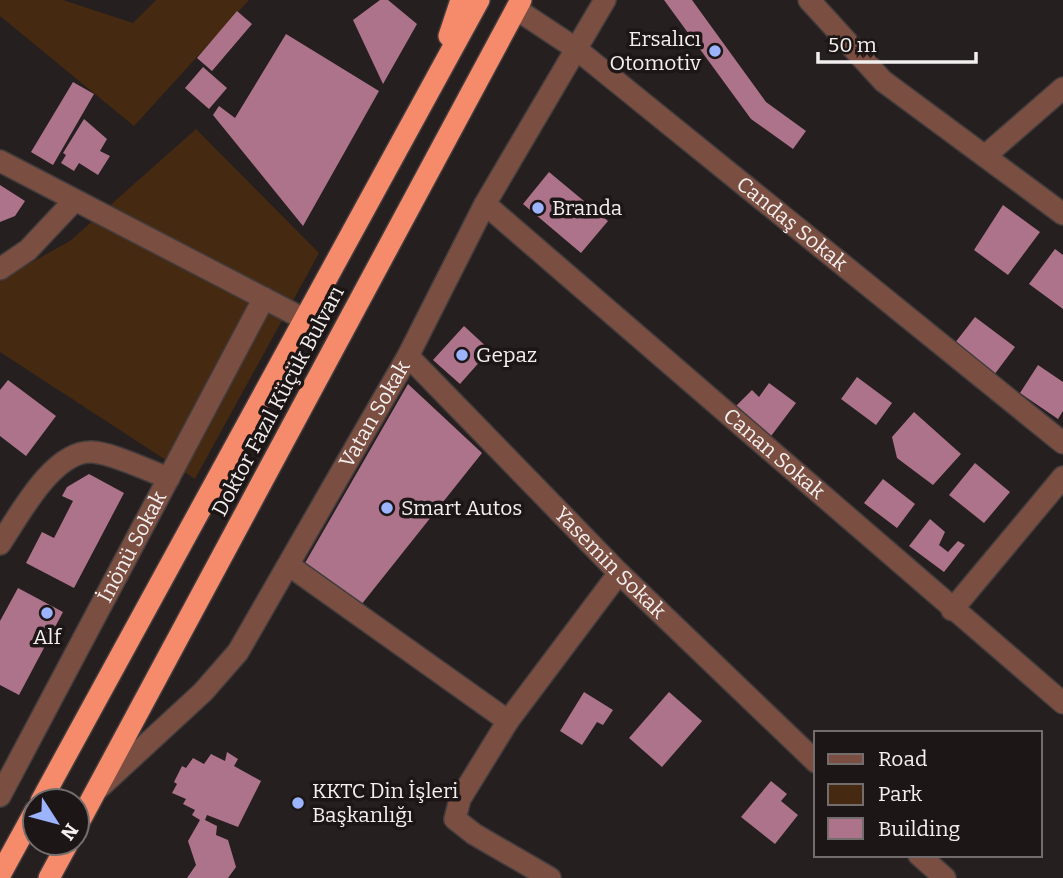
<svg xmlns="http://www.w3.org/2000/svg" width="1063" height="878" viewBox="0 0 1063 878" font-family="Bitter,serif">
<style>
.green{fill:#452911}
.building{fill:#ad738a}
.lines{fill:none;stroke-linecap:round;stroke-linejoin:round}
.street-casing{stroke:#433c3d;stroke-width:24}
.highway-casing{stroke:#433c3d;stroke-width:24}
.street{stroke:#7a4f42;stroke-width:21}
.highway{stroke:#f68b6c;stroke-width:21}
.poi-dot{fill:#9cb4fd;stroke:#1d1616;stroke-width:2.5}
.labels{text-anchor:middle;stroke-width:7;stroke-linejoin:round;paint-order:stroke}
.poi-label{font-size:21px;fill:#f4efef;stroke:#1d1616;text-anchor:start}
.street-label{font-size:21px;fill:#f4efef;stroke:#1d1616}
</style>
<rect width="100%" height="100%" fill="#261f20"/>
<path class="green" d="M0 0H63L133 23 156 0H249L134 126 0 16Z
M196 129 319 253 195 479 0 352V280L70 241Z"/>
<path class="building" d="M380 0H388L417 24 383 84 353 20Z
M664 0H692L766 102 806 131 793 149 751 119Z
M237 11 252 24 212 71 197 58Z
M286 34 379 91 303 226 213 115 219 106 235 118Z
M203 67 227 88 209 109 185 88Z
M73 82 94 94 53 165 31 152Z
M84 119 107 139 100 151 110 156 98 175 79 163 74 171 61 163 66 155 63 153Z
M549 172 608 221 581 253 523 204Z
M0 185 25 201 15 216 0 222Z
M1003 205 1040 232 1008 275 974 250Z
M1055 249 1063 255V309L1029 284Z
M975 317 1015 347 991 379 951 348Z
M464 326 490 350 460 384 433 360Z
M1038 365 1063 382V411L1058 419 1020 393Z
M857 377 892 403 876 425 841 399Z
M8 380 56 416 26 456 0 436V390Z
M769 383 796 403 762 448 727 415 752 390 759 397Z
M408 384 482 453 361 605 305 563Z
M914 412 961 454 933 485 897 458 892 437Z
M975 463 1010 492 984 523 949 495Z
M89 474 124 493 74 588 26 563 42 532 54 538 73 501 62 496 67 487Z
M883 479 915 504 897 528 864 503Z
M930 519 945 532 939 545 948 552 958 541 965 545 944 572 909 546Z
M18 588 63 612 19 695 0 685V621Z
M584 692 613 710 603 725 597 722 582 745 560 731Z
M669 692 702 721 662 767 629 738Z
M227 752 238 759 234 766 261 781 238 827 207 815 205 820 217 826 216 835 228 840 236 867 228 878H187L196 865 188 841 200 820 192 815 195 810 183 804 186 799 172 793 177 784 174 782 182 766 186 768 193 758 204 764 211 754 225 761Z
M771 781 787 794 781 801 798 815 775 844 741 817Z"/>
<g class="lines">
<g class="street-casing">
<g id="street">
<path d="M809 0 883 81 1063 214"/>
<path id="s1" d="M516 9 575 48 1063 443"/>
<path d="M985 156 1063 88"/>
<path d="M0 161 304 319"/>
<path id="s2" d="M485 204 1063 703"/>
<path d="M0 269 28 250 74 201"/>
<path id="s3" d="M408 356 619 573 816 762"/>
<path d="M0 544C19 516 53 450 92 452 113 453 148 471 169 478"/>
<path d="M290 566 508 721"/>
<path d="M952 610 1063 477"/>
<path id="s4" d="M99 788 203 692 238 652 408 356 485 204 605 0"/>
<path id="s5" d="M0 796 264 298"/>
<path d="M919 855 945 878"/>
<path d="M550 878 474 834 455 819 460 799 508 721 619 573"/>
</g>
</g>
<g class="highway-casing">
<path id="highway" d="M449 36 461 0
M41 801 479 0
M77 826 521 0
M0 875 35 811
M49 878 68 843"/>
</g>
<use href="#street" class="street"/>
<use href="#highway" class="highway"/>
</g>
<g class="poi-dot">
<circle cx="715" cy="51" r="7"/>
<circle cx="538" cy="208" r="7"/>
<circle cx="462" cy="355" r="7"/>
<circle cx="387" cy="508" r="7"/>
<circle cx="47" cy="613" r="7"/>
<circle cx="298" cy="803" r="7"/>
</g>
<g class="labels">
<g class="poi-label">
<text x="701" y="46" text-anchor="end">Ersalıcı<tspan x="701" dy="24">Otomotiv</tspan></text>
<text x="552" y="215">Branda</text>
<text x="476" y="362">Gepaz</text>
<text x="401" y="515">Smart Autos</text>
<text x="47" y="644" text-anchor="middle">Alf</text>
<text x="312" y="798">KKTC Din İşleri<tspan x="312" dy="24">Başkanlığı</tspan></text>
</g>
<g class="street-label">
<text dy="7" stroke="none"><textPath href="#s1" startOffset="350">Candaş Sokak</textPath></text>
<text transform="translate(278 401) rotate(-62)" y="7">Doktor Fazıl Küçük Bulvarı</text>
<text dy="7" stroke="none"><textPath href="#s4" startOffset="469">Vatan Sokak</textPath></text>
<text dy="7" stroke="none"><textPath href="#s2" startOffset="382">Canan Sokak</textPath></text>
<text dy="7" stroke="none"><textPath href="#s5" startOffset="282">İnönü Sokak</textPath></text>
<text dy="7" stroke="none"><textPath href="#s3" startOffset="289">Yasemin Sokak</textPath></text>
</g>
</g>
<rect x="814" y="731" width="228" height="126" fill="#1d1616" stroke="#736d6d" stroke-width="2"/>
<rect x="828" y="754" width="35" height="10" fill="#7a4f42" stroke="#736d6d" stroke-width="2"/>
<text x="878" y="766" font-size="21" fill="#f4efef">Road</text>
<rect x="828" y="784" width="35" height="21" fill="#452911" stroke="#736d6d" stroke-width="2"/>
<text x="878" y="801" font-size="21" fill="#f4efef">Park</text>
<rect x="828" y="818" width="35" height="21" fill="#ad738a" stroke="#736d6d" stroke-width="2"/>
<text x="878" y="836" font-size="21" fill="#f4efef">Building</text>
<g transform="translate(56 822) rotate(126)"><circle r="33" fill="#1d1616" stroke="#736d6d" stroke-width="2"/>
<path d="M0-5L12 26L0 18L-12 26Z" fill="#9cb4fd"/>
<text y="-10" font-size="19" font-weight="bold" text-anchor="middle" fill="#f4efef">N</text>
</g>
<path d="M818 52v10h158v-10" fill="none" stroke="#f4efef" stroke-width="3.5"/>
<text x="828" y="52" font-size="21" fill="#f4efef" stroke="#1d1616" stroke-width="5" paint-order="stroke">50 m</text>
</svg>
